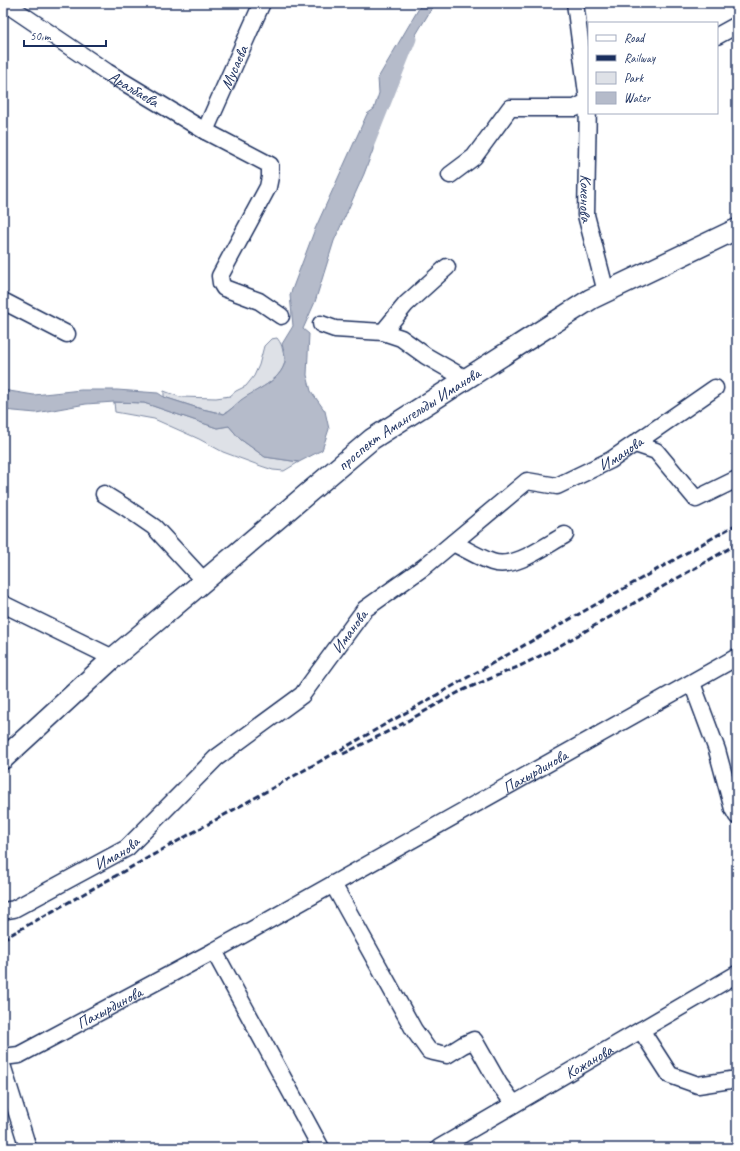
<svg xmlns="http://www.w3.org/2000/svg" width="740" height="1151" viewBox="0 0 740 1151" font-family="Caveat,sans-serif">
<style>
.green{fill:#dee1e7;stroke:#7c88a2}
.water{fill:#b5bbca;stroke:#77839f}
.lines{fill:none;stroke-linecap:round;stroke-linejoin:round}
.canal{stroke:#b5bbca;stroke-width:11}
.minor-casing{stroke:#1b2f5e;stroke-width:19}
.major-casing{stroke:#1b2f5e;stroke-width:23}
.minor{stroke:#fff;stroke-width:16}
.major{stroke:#fff;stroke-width:20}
.rail{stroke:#1b2f5e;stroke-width:3;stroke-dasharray:6 3;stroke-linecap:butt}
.labels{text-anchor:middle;stroke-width:3.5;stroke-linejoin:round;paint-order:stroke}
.street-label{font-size:16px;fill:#1b2f5e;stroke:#fff}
</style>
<rect width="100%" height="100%" fill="#fff"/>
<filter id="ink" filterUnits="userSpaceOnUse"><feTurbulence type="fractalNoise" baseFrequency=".025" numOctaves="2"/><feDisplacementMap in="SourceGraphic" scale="8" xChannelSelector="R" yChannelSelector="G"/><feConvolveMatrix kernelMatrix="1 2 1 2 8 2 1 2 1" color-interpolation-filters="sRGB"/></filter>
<g filter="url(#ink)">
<path class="green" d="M277 338C281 343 282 346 283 352 284 355 286 359 285 361 282 379 260 388 247 397 238 402 232 409 224 414L198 408 164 397V391L180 397 216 398 230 396 236 391 246 386 254 376 259 365 264 346 271 339Z
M114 402 144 403 217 428 229 426 240 439 265 457 299 462 284 471 273 470 261 466 223 452 199 439 154 419 115 412Z"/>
<path class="water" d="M422 3H435L396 68 386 90 375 125 373 150 364 174 334 241 315 302 303 329 309 334 307 375 311 391 325 411 329 429 322 450 299 462 265 457 240 439 229 426 217 428 144 403 114 402 86 404 36 413 3 410V390L34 395 81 390H117L158 393 164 397 198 408 224 414C231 410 235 405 241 400 256 389 280 382 285 362 286 357 283 349 282 344L293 326 290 295 315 229 367 114 374 109 379 93 378 78Z"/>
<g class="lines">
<path class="canal" d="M369 144 411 39"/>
<g class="minor-casing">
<g id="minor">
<path id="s1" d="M5 3 107 72 205 131 270 165V177L268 187 220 276 221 283 224 288 259 301 281 316"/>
<path id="s2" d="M575 3 588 101 586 215 606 292"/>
<path d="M717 36 737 25"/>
<path id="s3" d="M205 131 262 3"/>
<path d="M450 175 474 157 510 108H575L589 101"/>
<path d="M3 301 67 334"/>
<path d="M321 324 335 329 383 332 401 338 426 356 466 379"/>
<path d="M383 332 406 304 447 267"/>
<path d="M635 444 656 451 696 499 737 479"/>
<path d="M104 494 125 507 154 527 204 581"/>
<path d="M453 543C466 549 478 557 492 562 514 570 546 545 565 535"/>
<path d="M3 604 113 658"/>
<path d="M692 683 717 750 733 809 737 816"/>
<path d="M333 884 414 1030 429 1051 447 1055 463 1045 474 1040 499 1084 514 1104"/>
<path id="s4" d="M3 911 14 909 127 848 216 758 302 695 365 609 424 567 527 481 557 486 611 460 715 388"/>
<path d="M214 951 321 1148"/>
<path d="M641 1030 670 1075 698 1085 737 1079"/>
<path id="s5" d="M3 1057 19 1055 214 951 737 657"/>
<path d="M3 1068 28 1148"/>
<path id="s6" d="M439 1148 737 974"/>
</g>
</g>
<g class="major-casing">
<g id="major">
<path id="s7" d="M3 759 113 658 372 439 591 299 737 229"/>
</g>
</g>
<use href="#minor" class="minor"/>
<use href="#major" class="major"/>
<path class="rail" d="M343 754 393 729 461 691 520 666 554 649 737 544
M3 939 342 749 737 524"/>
</g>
</g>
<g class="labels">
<g class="street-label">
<text dy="6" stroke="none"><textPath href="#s3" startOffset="70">Мусаева</textPath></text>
<text dy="6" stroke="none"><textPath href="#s1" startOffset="155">Аралбаева</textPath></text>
<text dy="6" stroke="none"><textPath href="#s2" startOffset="196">Кокенова</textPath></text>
<text dy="6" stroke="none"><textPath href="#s7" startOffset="530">проспект Амангельды Иманова</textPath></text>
<text dy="6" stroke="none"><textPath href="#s4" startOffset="788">Иманова</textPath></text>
<text dy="6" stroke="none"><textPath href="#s4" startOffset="452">Иманова</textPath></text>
<text dy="6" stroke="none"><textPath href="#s5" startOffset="605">Пахырдинова</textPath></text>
<text dy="6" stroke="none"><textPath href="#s4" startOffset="128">Иманова</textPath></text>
<text dy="6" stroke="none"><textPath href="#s5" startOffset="118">Пахырдинова</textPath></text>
<text dy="6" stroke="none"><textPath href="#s6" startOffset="173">Кожанова</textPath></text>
</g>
</g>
<rect width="740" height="1151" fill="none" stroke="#fff" stroke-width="16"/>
<rect x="8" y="8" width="724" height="1135" fill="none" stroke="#1b2f5e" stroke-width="1.5" filter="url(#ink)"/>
<rect x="588" y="22" width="130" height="92" fill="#ffffff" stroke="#a4acbf"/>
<rect x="596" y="35" width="20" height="6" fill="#ffffff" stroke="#a4acbf"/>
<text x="624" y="42" font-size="12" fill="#1b2f5e">Road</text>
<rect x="596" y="55" width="20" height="6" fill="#1b2f5e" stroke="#a4acbf"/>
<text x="624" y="62" font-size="12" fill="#1b2f5e">Railway</text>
<rect x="596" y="72" width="20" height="12" fill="#dee1e7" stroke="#a4acbf"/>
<text x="624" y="82" font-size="12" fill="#1b2f5e">Park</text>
<rect x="596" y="92" width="20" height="12" fill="#b5bbca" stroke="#a4acbf"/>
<text x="624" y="102" font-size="12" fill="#1b2f5e">Water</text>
<path d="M24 40v6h82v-6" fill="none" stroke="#1b2f5e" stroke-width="2"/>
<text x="30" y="40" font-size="12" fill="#1b2f5e" stroke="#ffffff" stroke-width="3" paint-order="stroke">50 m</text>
</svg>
